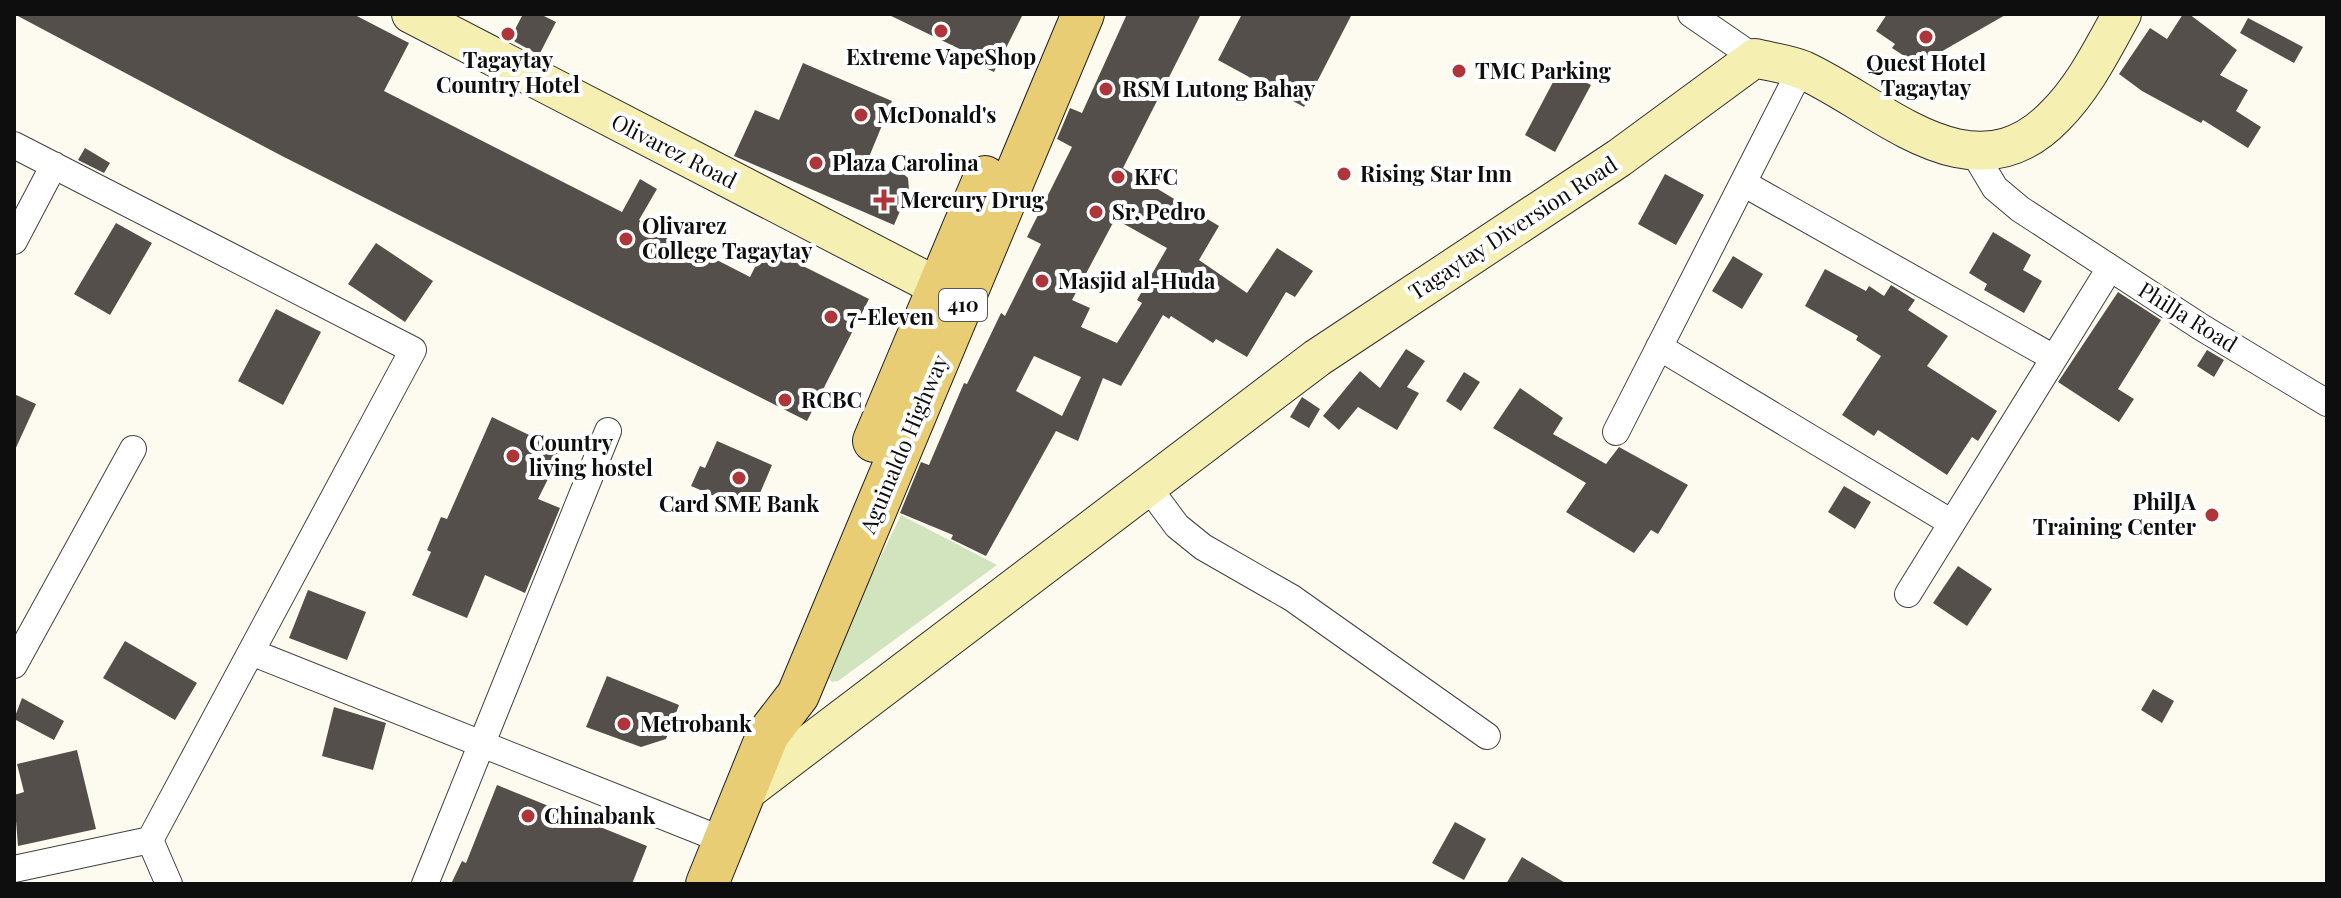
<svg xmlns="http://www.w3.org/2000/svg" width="2341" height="898" viewBox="0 0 2341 898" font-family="'Playfair Display',serif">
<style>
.green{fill:#d1e4bd}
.building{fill:#554f4b;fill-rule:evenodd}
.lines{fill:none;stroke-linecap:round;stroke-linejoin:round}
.street-casing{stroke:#414141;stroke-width:28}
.secondary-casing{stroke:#303030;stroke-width:40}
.primary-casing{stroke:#1f1f1f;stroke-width:44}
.street{stroke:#fff;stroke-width:26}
.secondary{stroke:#f6efb2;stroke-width:38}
.primary{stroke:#e9cd74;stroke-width:42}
.poi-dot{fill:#ae353a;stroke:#fff;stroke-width:3}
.labels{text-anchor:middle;stroke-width:8;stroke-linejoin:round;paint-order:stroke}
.shield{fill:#fff;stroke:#565656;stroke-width:2}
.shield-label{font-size:20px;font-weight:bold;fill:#0e0e0e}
.poi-label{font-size:22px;font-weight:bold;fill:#0e0e0e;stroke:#fff;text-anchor:start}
.street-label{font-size:22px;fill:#0e0e0e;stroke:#fff}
</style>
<rect width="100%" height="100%" fill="#fdfbf0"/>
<path class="green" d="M901 515 997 565 838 681 832 682 826 674 827 667Z"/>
<path class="building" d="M14 14H353L409 43 384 91 622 212 640 179 657 189 639 220 750 277 765 247 869 299 807 421 282 156Z
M523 14H540L556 22 539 55 510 39Z
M887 14H1023L994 72 963 57 966 52Z
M1127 14H1201L1123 168 1219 226 1199 260 1247 293 1277 248 1313 271 1295 297 1286 292 1247 357 1216 339 1213 343 1171 316 1169 319 1163 315 1121 386 1103 378 1078 441 1056 431 986 556 951 539 953 535 900 513 921 462 929 465 964 383 967 384 1001 313 1005 316 1041 244 1027 237 1072 147 1057 139 1070 108 1082 113ZM1115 219 1167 248 1137 300 1142 303 1117 343 1081 327 1090 308 1072 300ZM1034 356 1081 377 1062 416 1016 391Z
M1242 14H1352L1304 107 1218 60Z
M1887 14H2007L1918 65 1892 48 1895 44 1876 31Z
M2183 14H2189L2237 50 2220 75 2248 90 2236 111 2261 127 2248 148 2203 120 2201 123 2142 91 2119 74 2150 28 2167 39Z
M2248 18 2303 47 2294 63 2240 33Z
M803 63 892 101 869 157 899 170 908 178 909 190 894 225 734 156 755 110 779 120Z
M1560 69 1591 85 1555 152 1525 135Z
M85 148 110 163 104 173 78 160Z
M1665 174 1704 195 1676 245 1638 224Z
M116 223 152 243 110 315 74 294Z
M1993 232 2031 255 2023 270 2042 281 2024 313 1984 290 1987 284 1969 273Z
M376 243 433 281 405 322 348 284Z
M1733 256 1763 274 1742 309 1712 291Z
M1825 269 1866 291 1869 286 1884 296 1891 285 1915 300 1908 310 1948 336 1927 366 1997 411 1978 441 1972 437 1947 475 1878 430 1874 436 1842 415 1881 356 1856 340 1858 336 1805 306Z
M2118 292 2161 320 2118 389 2134 399 2119 422 2058 382Z
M276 309 321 332 283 405 238 381Z
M1406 349 1425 361 1407 387 1419 393 1397 430 1358 407 1339 430 1323 416 1360 371 1380 388Z
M2207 350 2224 360 2214 377 2197 366Z
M1464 372 1480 382 1461 411 1446 401Z
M1520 388 1563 418 1553 434 1606 464 1619 447 1688 485 1658 534 1651 530 1634 553 1566 512 1586 483 1493 428Z
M14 394 36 404 14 452Z
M1302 397 1320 409 1309 428 1290 417Z
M492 417 562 451 538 499 560 508 525 593 485 575 467 618 412 595 431 552 427 550 441 517 447 519Z
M717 441 772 465 752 512 691 486 700 466 705 468Z
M1844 486 1871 502 1855 529 1828 512Z
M1958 566 1992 589 1967 626 1933 603Z
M308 590 366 612 347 660 289 638Z
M125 641 197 683 175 720 103 678Z
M607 676 679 705 666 739 641 747 586 727Z
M2153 689 2174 701 2162 723 2141 710Z
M22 698 64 721 54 740 14 719Z
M334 707 386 723 373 770 322 756Z
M77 750 96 829 18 846 14 795 24 792 17 764Z
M497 785 647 846 632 884H451L462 861 466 863Z
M1455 822 1486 839 1464 880 1432 863Z
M1522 857 1567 884H1506Z"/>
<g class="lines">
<g class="street-casing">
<path id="street" d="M1691 14 1755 58
M14 145 413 350 150 840 14 869
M1974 153 1995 188 2020 209 2201 327 2327 403
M1743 183 2054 358
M14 241 54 165
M1659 347 1952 523
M1616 432 1801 69
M1148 487 1177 526 1203 547 1292 598 1487 736
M1908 594 2110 268
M251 652 725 841
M14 665 133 449
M150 840 169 884
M425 884 608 431"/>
</g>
<g class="secondary-casing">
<path id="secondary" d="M411 14 938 287
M744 793 1317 358 1619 158 1755 58C1771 62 1788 64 1803 70 1882 106 1972 202 2055 116 2084 87 2102 50 2122 14"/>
</g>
<g class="primary-casing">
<path id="primary" d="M874 441 985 177
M707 884 768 734 798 695 1083 14"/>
</g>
<use href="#street" class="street"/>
<use href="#secondary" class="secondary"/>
<use href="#primary" class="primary"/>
</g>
<g class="poi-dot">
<circle cx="941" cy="31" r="8"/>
<circle cx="508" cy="34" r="8"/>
<circle cx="1926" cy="37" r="8"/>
<circle cx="1459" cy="71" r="8"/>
<circle cx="1106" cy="89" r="8"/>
<circle cx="861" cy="115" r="8"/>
<circle cx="816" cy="163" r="8"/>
<circle cx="1344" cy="174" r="8"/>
<circle cx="1118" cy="177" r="8"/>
<path d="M880 188h8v8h8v8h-8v8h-8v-8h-8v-8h8z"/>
<circle cx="1096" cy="212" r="8"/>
<circle cx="626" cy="239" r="8"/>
<circle cx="1042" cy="281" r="8"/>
<circle cx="831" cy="317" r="8"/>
<circle cx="785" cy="400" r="8"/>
<circle cx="513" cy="456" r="8"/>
<circle cx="739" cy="478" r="8"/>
<circle cx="2212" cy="515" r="8"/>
<circle cx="624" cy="724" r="8"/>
<circle cx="528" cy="816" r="8"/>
</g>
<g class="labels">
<rect class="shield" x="939" y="289" width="48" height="32" rx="6"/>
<g class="shield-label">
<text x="963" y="312">410</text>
</g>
<g class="poi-label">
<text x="941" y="65" text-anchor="middle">Extreme VapeShop</text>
<text x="508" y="68" text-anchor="middle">Tagaytay<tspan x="508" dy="25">Country Hotel</tspan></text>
<text x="1926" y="71" text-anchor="middle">Quest Hotel<tspan x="1926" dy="25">Tagaytay</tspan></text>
<text x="1475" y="79">TMC Parking</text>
<text x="1122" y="97">RSM Lutong Bahay</text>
<text x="877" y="123">McDonald's</text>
<text x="832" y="171">Plaza Carolina</text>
<text x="1360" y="182">Rising Star Inn</text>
<text x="1134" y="185">KFC</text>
<text x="900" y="208">Mercury Drug</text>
<text x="1112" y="220">Sr. Pedro</text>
<text x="642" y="234">Olivarez<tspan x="642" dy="25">College Tagaytay</tspan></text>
<text x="1058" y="289">Masjid al-Huda</text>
<text x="847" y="325">7-Eleven</text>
<text x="801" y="408">RCBC</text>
<text x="529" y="451">Country<tspan x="529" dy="25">living hostel</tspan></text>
<text x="2196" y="510" text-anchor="end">PhilJA<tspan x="2196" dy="25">Training Center</tspan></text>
<text x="739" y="512" text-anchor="middle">Card SME Bank</text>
<text x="640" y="732">Metrobank</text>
<text x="544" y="824">Chinabank</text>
</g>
<g class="street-label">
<text transform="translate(674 151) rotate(27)" y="8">Olivarez Road</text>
<text transform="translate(1513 228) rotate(-33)" y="8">Tagaytay Diversion Road</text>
<text transform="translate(2188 317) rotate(32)" y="8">PhilJa Road</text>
<text transform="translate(904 444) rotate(-67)" y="8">Aguinaldo Highway</text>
</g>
</g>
<rect width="2341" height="898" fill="none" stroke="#0e0e0e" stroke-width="32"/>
</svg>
